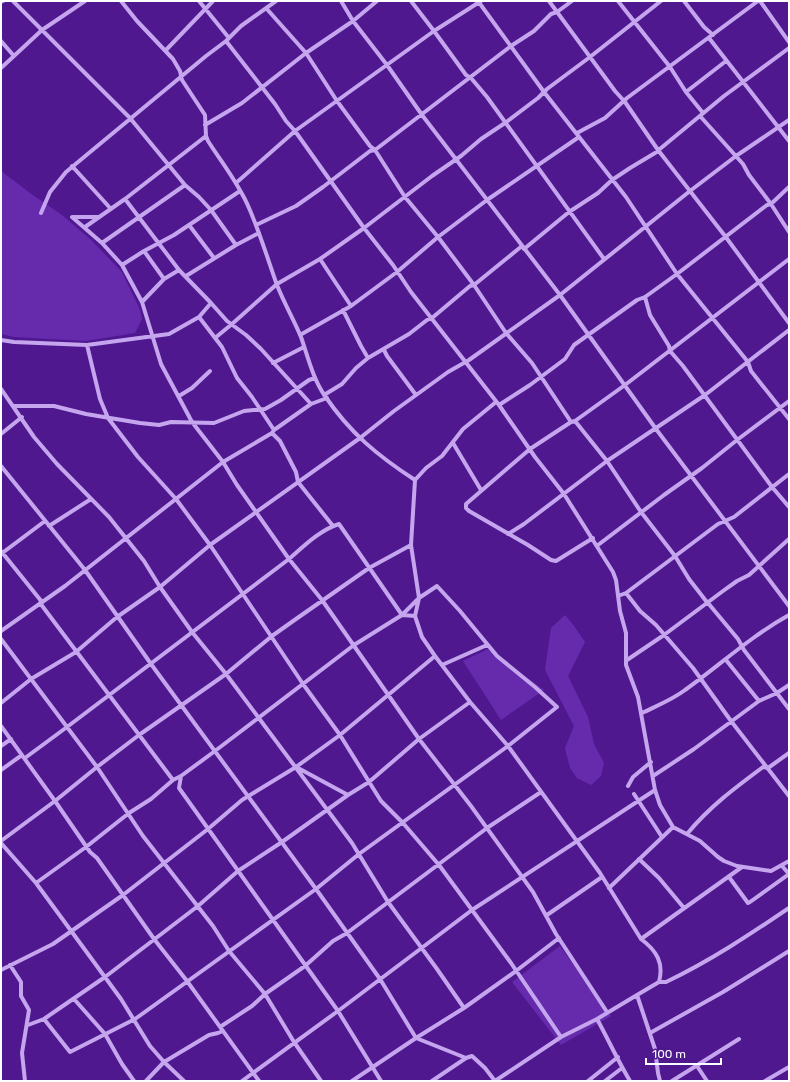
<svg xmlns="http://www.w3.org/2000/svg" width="790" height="1082" viewBox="0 0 790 1082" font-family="Rubik,sans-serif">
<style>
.green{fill:#662bad}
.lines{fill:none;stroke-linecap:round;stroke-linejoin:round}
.minor{stroke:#c6a5ef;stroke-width:4}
</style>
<rect width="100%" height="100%" fill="#4f188f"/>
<path class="green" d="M1 171 30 193 62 215 90 239 122 272 140 310 142 319 135 333 86 341 14 337 1 334Z
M565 615 574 626 585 642 568 676 588 717 594 744 604 763 601 776 591 785 577 778 570 768 565 748 574 726 545 670 551 628Z
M488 649 544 690 501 720 463 661Z
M560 946 611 1016 561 1045 512 982Z"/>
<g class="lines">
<path class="minor" d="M13 1 130 118 185 185 199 197 211 210 236 245
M121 1 137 21 173 59 180 71 182 80 205 115 206 136 208 141C222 163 239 184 249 208 260 233 268 260 277 285 284 303 294 320 301 337 308 357 313 379 325 396 350 433 378 456 415 480
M199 1 229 38
M341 1 353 21 387 65 422 115 560 295 656 429 789 606
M411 1 434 31 466 75 471 78 487 97 604 259
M478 1 544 92 626 197 677 274 748 362 751 371 789 419
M549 1 615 91 625 102 658 150 725 236 789 323
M618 1 670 67 686 92 703 113
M684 1 704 27 713 35
M760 1 789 42
M1 2 3 1
M266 8 306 53 337 101 370 146 375 150 405 197 438 237 474 285 506 333 532 363 571 422
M709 38 789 141
M1 41 14 56
M226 41 275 104 286 121 295 131 364 228 393 265 411 292 499 405 535 457 564 494 613 572 616 580 620 611 626 633V665L638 697 655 790 660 805 673 827 700 841 718 857 724 861 737 866 771 871 789 861
M166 50 213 1
M1 68 42 30 85 1
M686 92 726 61
M700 116 743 164 749 175 771 204 789 232
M205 125 242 103 306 53 353 21 377 1
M577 133 605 118 627 98 758 1
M72 166 111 209
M236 183 295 131 434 31 481 1
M125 199 179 270 211 303 227 321 246 335 261 349 311 404 327 398
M41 213 50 192 66 172 206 56 226 41 241 26 276 1
M72 217 102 243 122 265 142 302 161 364 192 422 223 462 237 485 289 559 322 600 419 739 471 806 533 892 556 934 607 1012
M73 217H98
M189 225 214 258
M256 225 296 206 323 187 370 151 375 150 511 46 534 31 551 14 557 12 572 1
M85 227 125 199 206 136
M102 243 185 185
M524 249 569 212 598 193 612 180 630 168 655 153 724 96 789 48
M144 251 164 279
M320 259 351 306
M122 265 144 251 174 235 240 191
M186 276 236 245 259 233
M645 297 650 315 669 346 670 351 683 366 772 487 789 507
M142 302 164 279 179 270
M343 310 361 346 368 358
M199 317 222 347 237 378 252 397 274 430
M300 335 351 306 397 272 438 237 487 200 579 137
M215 338 232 324 277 284 320 259 364 228 432 176 461 156 481 139 505 123 538 98 547 89 590 57 661 1
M1 340 14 342 87 345 169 334 199 317 211 303
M87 345 100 399 108 418 138 457 176 499 210 545 303 684 340 735 381 801 403 823 439 865 511 963 561 1037
M384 350 387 356 416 395
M273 363 304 347
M1 389 34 437 57 464 109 517 144 561 160 587 192 632 226 674 352 843 388 902 437 969 464 1008
M324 395 342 384 356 368 368 358 409 334 427 320 432 318 470 286 474 285 522 246
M179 396 192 388 210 371
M496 402 463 429 442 456 426 468 415 480 411 545 419 598 415 616 422 637 435 656 470 702 508 746 600 873 641 939C657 951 664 963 659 982L637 995 655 1049 658 1073 660 1081
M499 405 530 385 565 359 574 345 637 300 645 297 677 274 767 205 771 204 789 187
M14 406H54L86 414 140 423 159 425 171 422 214 423 244 411 265 409 281 400 309 380 315 378
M575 421 607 461 641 512 675 556 689 579 706 601 708 603 738 639 744 650 789 709
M272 433 280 441 296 472 298 482 333 526
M1 434 22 417
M453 443 481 490
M1 466 85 570 151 664 316 889 380 979 416 1038 466 1058 472 1056 485 1068 495 1081
M49 526 91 499
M508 534 524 524 607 461 705 395 789 330
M593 538 556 561 551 560 528 545 469 511 466 508V504L530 449 571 422 575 421 625 385 789 259
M598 545 664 495 702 468 737 440 789 401
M1 551 42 602
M1 554 45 521
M626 593 640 611 656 625 693 668 731 721 789 796
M618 596 626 593 718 524 734 517 789 474
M40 603 173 780
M1 631 65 586 223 462 272 433 274 430 311 404
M1 639 97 767 143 836 213 926 229 951 265 994 294 1042 321 1081
M627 660 664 635 723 591 737 581 749 575 789 539
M726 660 759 701
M442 665 487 645
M1 703 31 679 76 652 117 617 160 587 210 545 360 438 394 411 448 372 469 360 560 295 690 191 736 156 789 120
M642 713C656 706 672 700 685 690 720 665 751 636 789 615
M1 726 55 801 90 852 97 858 154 939 187 981 259 1081
M1 746 11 739
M25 758 67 727 289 559C304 546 320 530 339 524L402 615 415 616
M298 768 348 795
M1 770 22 755
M181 776 179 788 338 1011 381 1081
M653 776 694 749 759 701 777 693 789 685
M628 786 633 777 651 762
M634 794 662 837
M687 834C709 807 736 787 763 767L768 768 789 753
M1 841 55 801 97 767 139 735 226 674 272 636 296 619 369 568 411 545
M1 843 36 883 121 999 150 1046 164 1062 184 1081
M639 859 659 878 684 908
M782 866 789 874
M729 877 748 903 750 902 789 874
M36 883 86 847 129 813 151 799 173 780 181 776 215 751 354 645 402 615 419 598 437 586 460 611 497 656 535 687 557 707 508 746 359 854 316 889 135 1019 70 1052 44 1019
M609 888 673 827
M547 915 602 877
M641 939 742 867
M10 965 21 982V996L29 1010 22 1053 25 1081
M1 970 53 944 123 895 208 829 242 800 296 767 340 735 435 656
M659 982H666C710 961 749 935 789 908
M74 999 105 1034 122 1064 134 1081
M597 1019C608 1039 618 1061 630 1081
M28 1025 44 1019 105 977 198 906 238 871 282 842 348 795 369 782 419 739 470 702
M220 1027 252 1006 265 994 305 966 333 941 347 933 487 828 541 792
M650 1033 723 992 789 951
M697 1066 707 1081
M146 1081 164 1062 209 1035 218 1033 223 1031
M242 1081 338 1011 472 910 655 790
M352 1081 416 1038 464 1008 516 971 559 938
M432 1081 466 1058
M495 1081 561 1037 597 1019 637 995
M588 1081 618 1057
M605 1081 622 1068
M672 1081 739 1039
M765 1081 789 1067"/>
</g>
<rect width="790" height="1082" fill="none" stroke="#ffffff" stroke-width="4"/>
<path d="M646 1058v6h75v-6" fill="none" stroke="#ffffff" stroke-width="2"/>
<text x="652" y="1058" font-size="12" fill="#ffffff" stroke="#4f188f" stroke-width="3" paint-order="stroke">100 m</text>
</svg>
